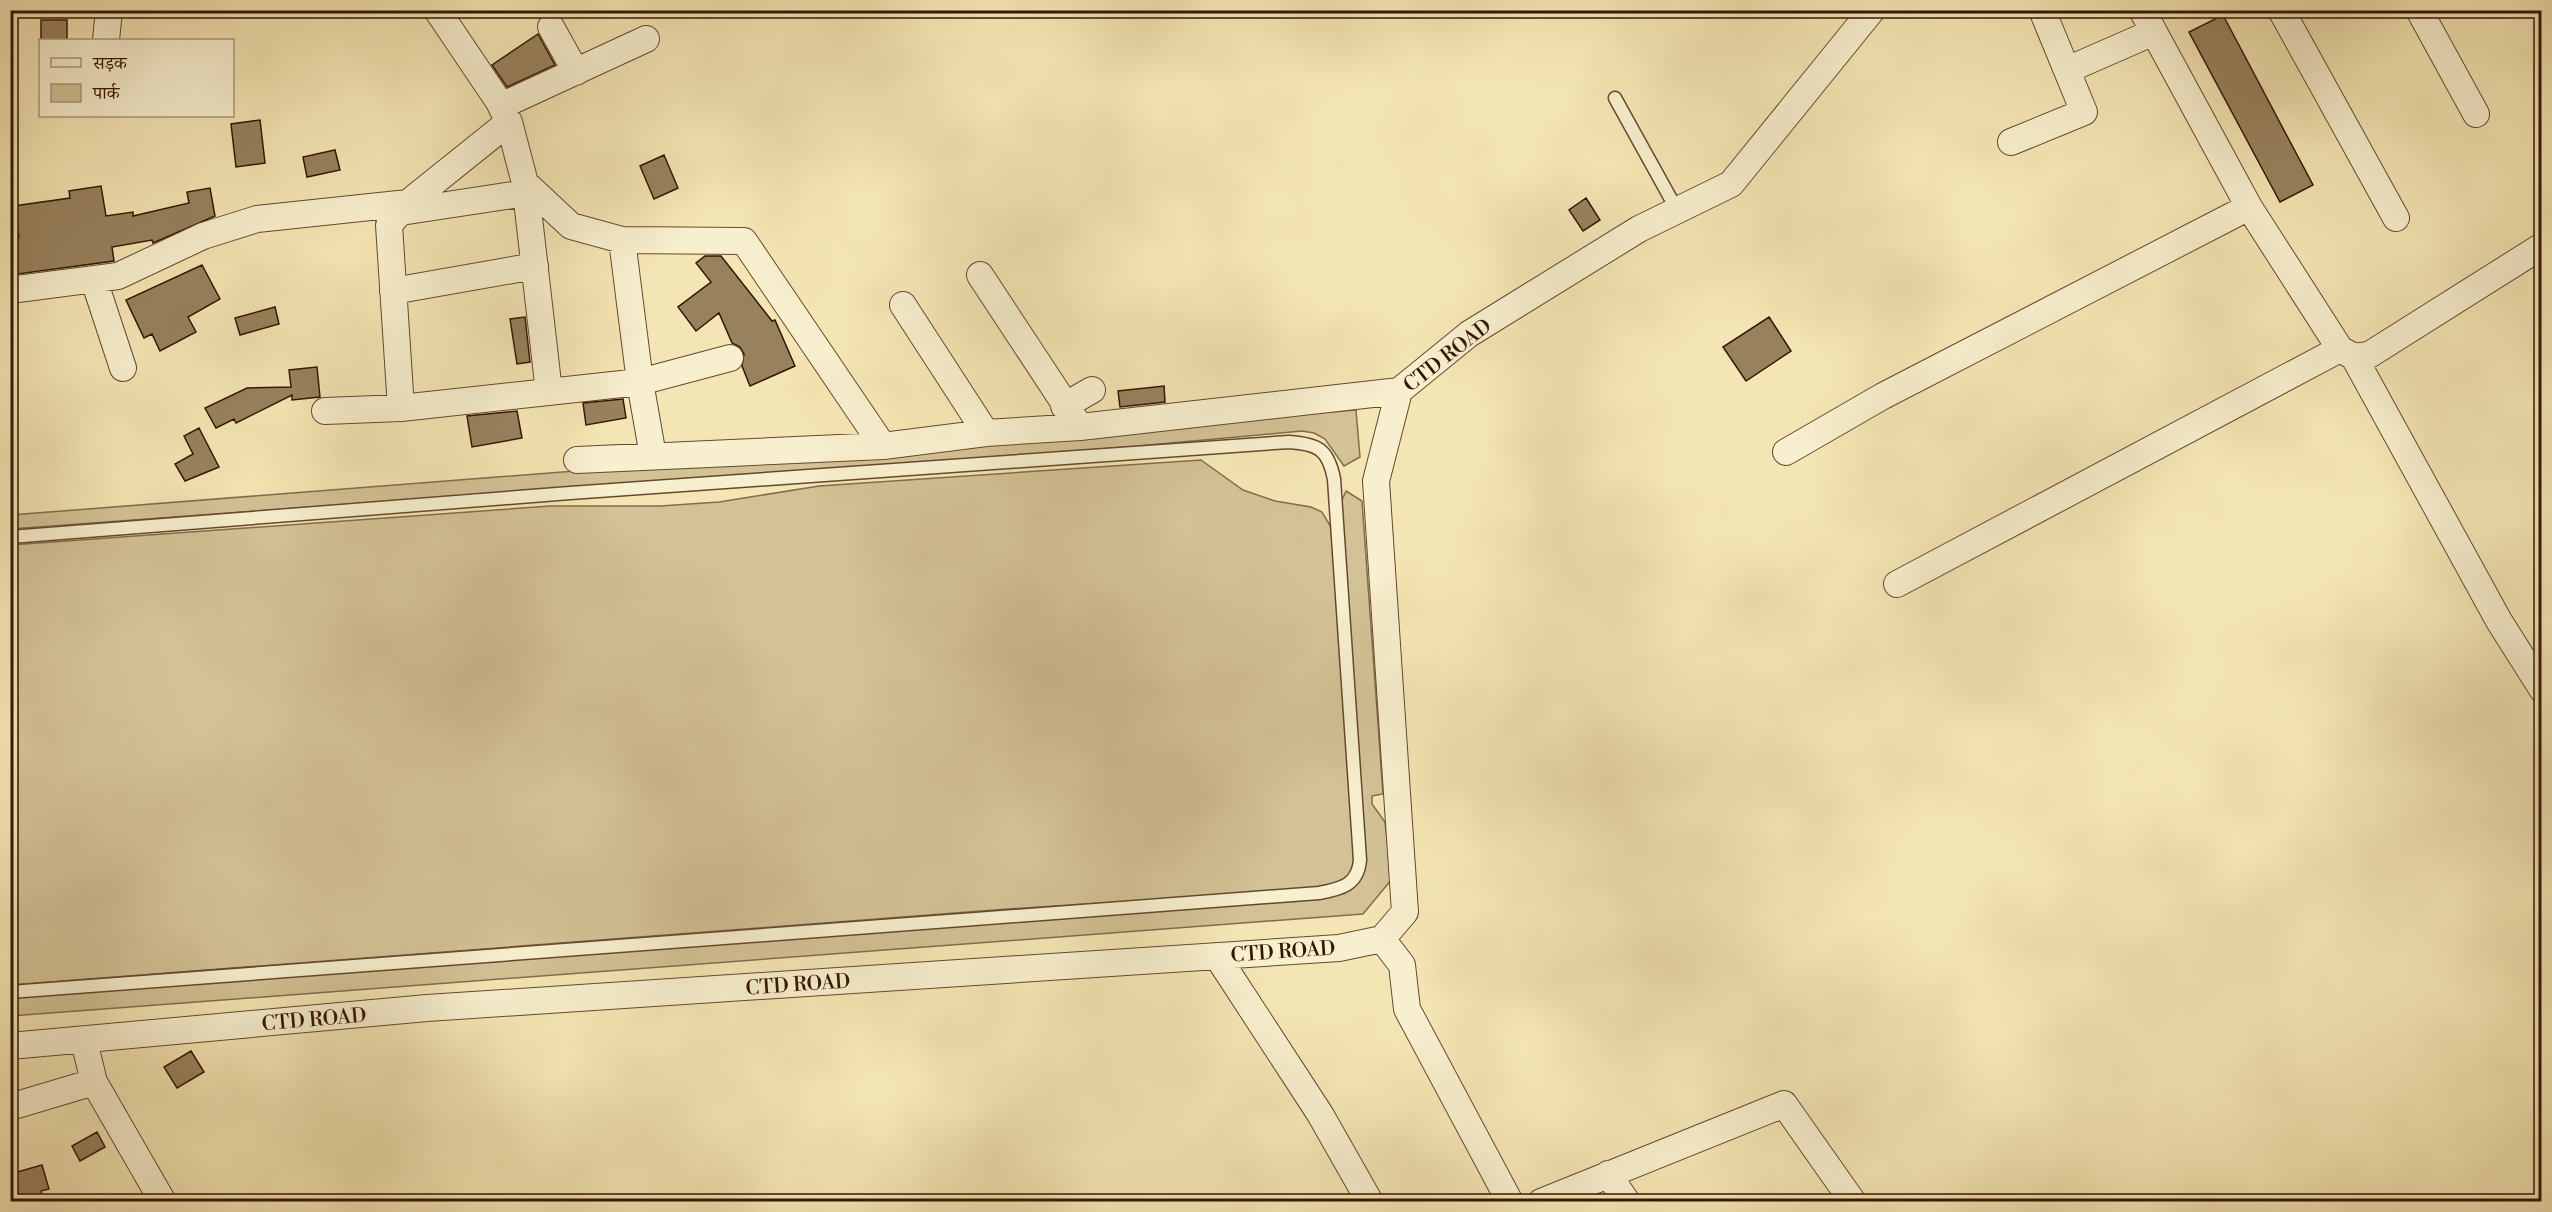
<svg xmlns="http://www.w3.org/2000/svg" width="2552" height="1212" viewBox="0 0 2552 1212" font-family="'Libre Bodoni','Noto Serif Devanagari',serif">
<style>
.green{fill:#d3c296;stroke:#846c4c;stroke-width:1.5}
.building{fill:#98825e;stroke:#341501;stroke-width:1.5}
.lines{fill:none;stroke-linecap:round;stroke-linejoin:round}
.lane-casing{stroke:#64492e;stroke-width:15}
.street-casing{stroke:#64492e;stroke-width:28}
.lane{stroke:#f8efce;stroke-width:12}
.street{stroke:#f8efce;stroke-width:26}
.labels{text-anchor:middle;stroke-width:4.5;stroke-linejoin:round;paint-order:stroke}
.street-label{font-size:20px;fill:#341501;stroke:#f8efce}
</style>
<rect width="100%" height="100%" fill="#f4e6b4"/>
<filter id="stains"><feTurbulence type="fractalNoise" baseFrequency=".00333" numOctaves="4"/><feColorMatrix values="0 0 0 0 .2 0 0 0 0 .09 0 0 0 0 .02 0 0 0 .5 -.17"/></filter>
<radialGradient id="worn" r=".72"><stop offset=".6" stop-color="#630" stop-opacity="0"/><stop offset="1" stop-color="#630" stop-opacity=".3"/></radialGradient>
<path class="green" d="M1356 410 1360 457 1344 466 1325 439 1314 433 1302 431 1127 447 11 529V515Z
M1201 460 1243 490 1275 501 1311 507 1322 512 1331 527 1354 846V862L1347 880 1321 889 1007 909 11 985V545L550 506H660L719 502 819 486Z
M1346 491 1362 501 1383 794 1372 796V804L1385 822 1392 879 1363 914 11 1016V996L1351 888C1361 880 1363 873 1364 861L1340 505Z"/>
<path class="building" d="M2223 15 2313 185 2280 202 2189 32Z
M41 20H67V40H41Z
M538 34 555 65 507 87 492 65Z
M260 120 265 163 236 167 231 124Z
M335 150 340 170 307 177 303 157Z
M664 155 678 188 654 199 640 166Z
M101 186 106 216 133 212V216L189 203 187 192 210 188 215 216 153 243 152 240 112 247 114 261 10 275V238L19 237 14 206 70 198 69 191Z
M1586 198 1600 220 1583 231 1569 210Z
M705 256H721L772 321 775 320 795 366 750 386 742 366 744 354 740 347 732 343 719 313 696 331 678 307 711 282 696 263Z
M202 265 220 299 188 317 196 332 160 351 152 334 144 338 126 300Z
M275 307 279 324 240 335 235 318Z
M525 317 530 362 517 364 510 319Z
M1769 317 1791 351 1746 381 1723 347Z
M317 367 320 397 292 400V395L236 423 234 419 216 428 205 408 247 388 291 387 289 370Z
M1164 386 1165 402 1120 407 1118 391Z
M623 399 626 418 586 425 583 403Z
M517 411 522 438 472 447 467 416Z
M199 428 219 467 185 481 175 464 193 454 184 436Z
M191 1051 204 1072 177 1088 164 1067Z
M97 1132 105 1147 80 1161 72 1146Z
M42 1165 49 1189 41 1191 44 1202H10V1174Z"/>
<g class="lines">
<g class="lane-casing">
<path id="lane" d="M1615 98 1677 210
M10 537 570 493 1289 442C1318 444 1328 449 1334 479L1360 860C1358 885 1341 889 1319 893L10 992"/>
</g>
<g class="street-casing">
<path id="street" d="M437 10 499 102 508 121
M2142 10 2249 207 2340 349 2354 357 2499 621 2542 689
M2281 10 2396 218
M2419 10 2476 114
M551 27 576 72
M106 40 109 10
M2067 70 2154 32
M501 106 646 39
M2011 142 2084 112 2042 10
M525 183 549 392
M401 212 526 193
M622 240 640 382 653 456
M980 275 1080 427
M94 280 123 368
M10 290 118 276 203 236 257 219 408 203
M393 291 535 266
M903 305 986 433
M2354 357 2369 355 2542 246
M1064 406 1092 390
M401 408 389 225 408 203 509 122 525 183 571 226 622 240 744 241 883 446 986 433 1080 427 1399 391
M325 411 401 408 640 382 730 358
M1786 452 1883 396 2249 207
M577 460 883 446
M1897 584 2340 349
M1382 939 1402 965 1407 1009 1510 1202
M1217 956 1320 1114 1370 1202
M84 1041 94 1082 163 1202
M10 1046 427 1008 1339 948 1382 939 1405 912 1376 481 1399 391 1469 334 1639 229 1731 184 1872 10
M10 1107 94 1082
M1608 1174 1627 1202
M1541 1202 1784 1104 1853 1202"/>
</g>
<use href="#lane" class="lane"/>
<use href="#street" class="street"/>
</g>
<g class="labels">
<g class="street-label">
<text transform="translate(1447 355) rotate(-38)" y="7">CTD ROAD</text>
<text transform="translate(1283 951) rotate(-4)" y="7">CTD ROAD</text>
<text transform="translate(798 984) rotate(-4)" y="7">CTD ROAD</text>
<text transform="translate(314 1019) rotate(-5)" y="7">CTD ROAD</text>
</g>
</g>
<rect width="2552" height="1212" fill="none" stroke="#f4e6b4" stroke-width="36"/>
<rect x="12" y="12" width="2528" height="1188" fill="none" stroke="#341501" stroke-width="3"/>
<rect x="18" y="18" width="2516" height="1176" fill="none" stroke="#341501" stroke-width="1.5"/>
<rect x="39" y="39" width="195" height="78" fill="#f8efce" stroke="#aa987c" stroke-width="1.5"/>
<rect x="51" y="58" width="30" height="9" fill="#f8efce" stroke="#aa987c" stroke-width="1.5"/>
<text x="93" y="69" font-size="18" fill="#341501">सड़क</text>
<rect x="51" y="84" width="30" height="18" fill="#d3c296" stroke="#aa987c" stroke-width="1.5"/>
<text x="93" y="99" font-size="18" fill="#341501">पार्क</text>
<rect width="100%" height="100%" filter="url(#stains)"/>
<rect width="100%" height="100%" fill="url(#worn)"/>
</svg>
